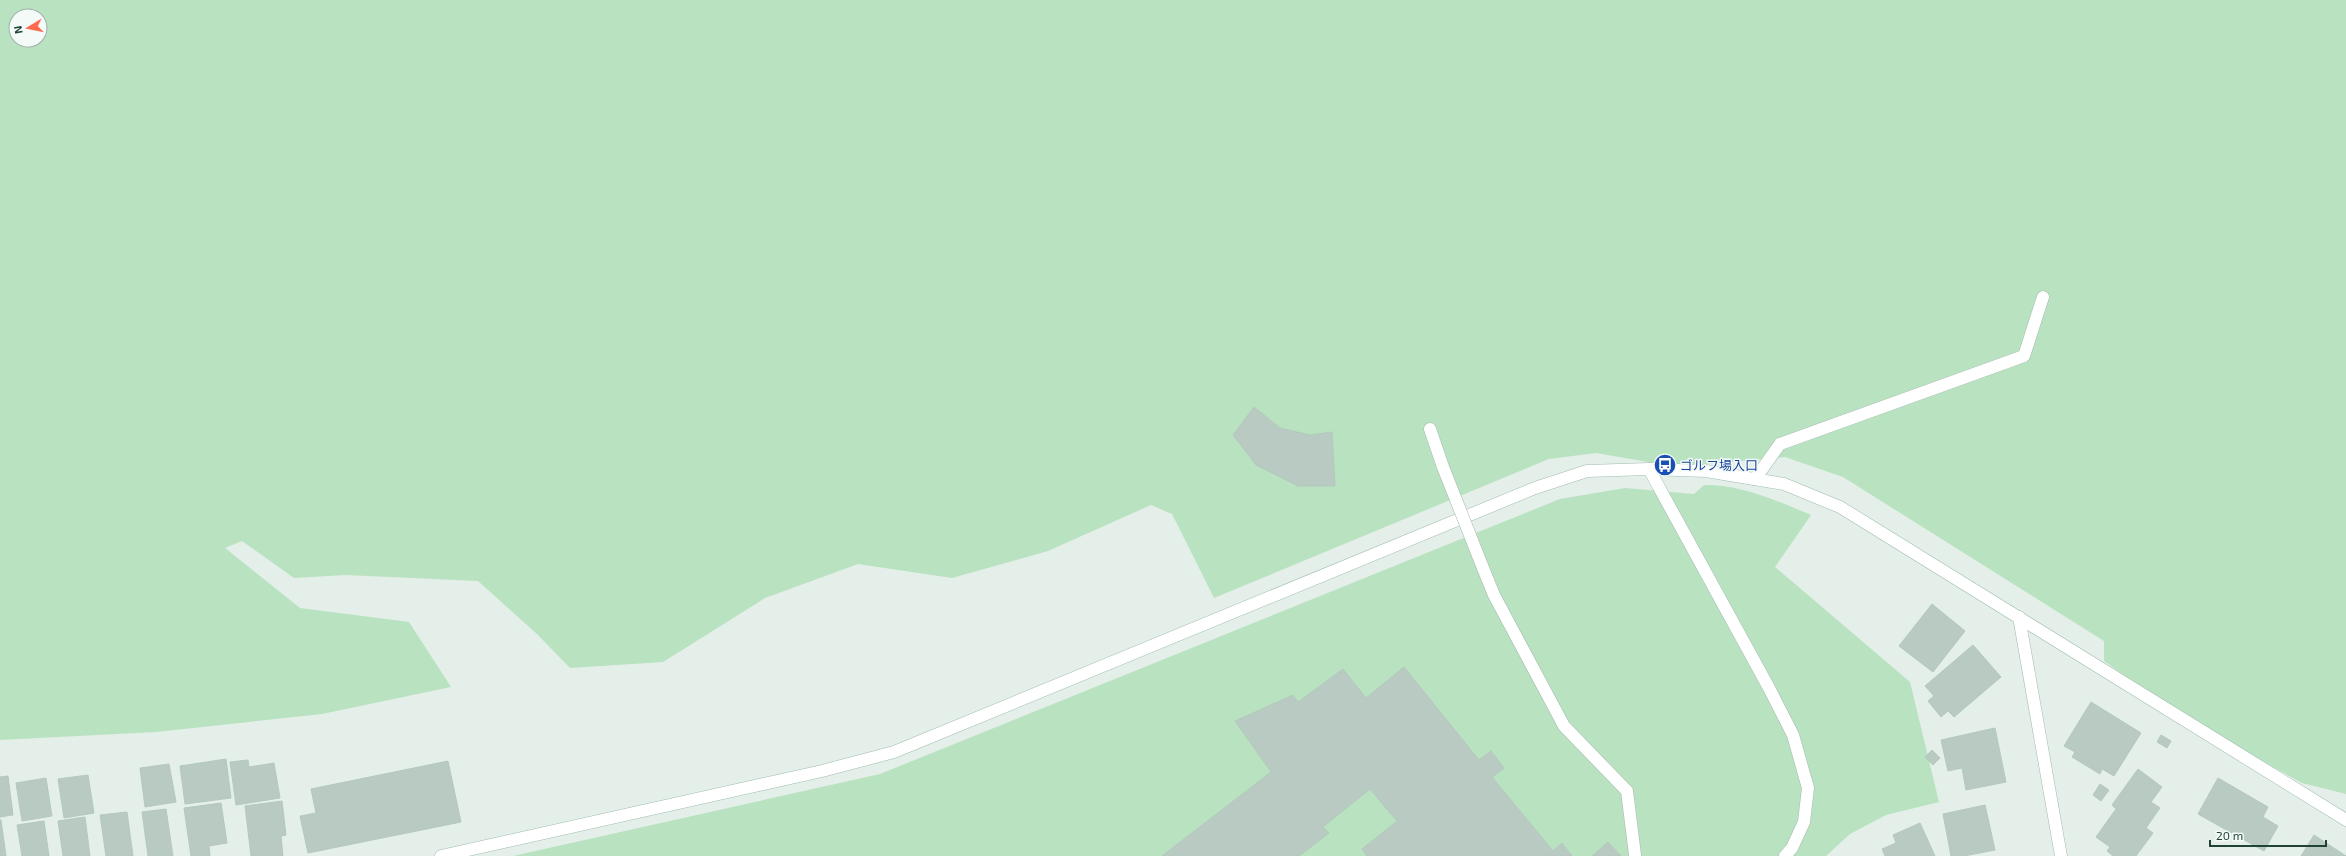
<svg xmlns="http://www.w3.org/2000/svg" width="2346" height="856" viewBox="0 0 2346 856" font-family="'Exo 2','Noto Sans JP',sans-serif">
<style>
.green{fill:#b9e2c0;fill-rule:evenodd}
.building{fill:#b8cac1;stroke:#b4c9be}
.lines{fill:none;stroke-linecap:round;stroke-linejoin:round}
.lane-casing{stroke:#a5b8af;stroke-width:13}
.street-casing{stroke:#a5b8af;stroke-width:13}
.secondary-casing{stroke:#a0bcaf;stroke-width:13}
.lane{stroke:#fff;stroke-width:12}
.street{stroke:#fff;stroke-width:12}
.secondary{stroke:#fff;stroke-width:12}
.lane-bridge-casing{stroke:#a5b8af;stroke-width:13;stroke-linecap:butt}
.lane-bridge{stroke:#fff;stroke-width:12}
.labels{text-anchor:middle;stroke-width:3;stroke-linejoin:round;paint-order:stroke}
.transit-label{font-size:13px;fill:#164399;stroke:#f4faf7;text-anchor:start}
</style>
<rect width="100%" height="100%" fill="#e3efe8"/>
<path class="green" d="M0 0H2346V794L2302 783 2188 720 2104 661V641L1843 477 1785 457 1677 467 1596 453 1549 459 1214 598 1172 514 1151 505 1048 551 952 578 858 564 765 598 663 662 570 668 537 634 478 581 346 575 294 578 242 541 225 548 300 608 409 622 451 687 322 714 156 732 0 740ZM16 16H40V40H16Z
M1704 485C1743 485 1775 500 1811 515L1775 567 1910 682 1939 802 1886 815 1850 834 1826 856H513L880 774 1560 499 1625 488 1694 494Z"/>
<path class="building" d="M1254 407 1280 428 1310 435 1332 432 1335 486H1298L1256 465 1233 435Z
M1932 604 1965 631 1933 672 1899 646Z
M1973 645 2001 677 1954 717 1948 711 1941 717 1928 701 1934 696 1925 686Z
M1404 667 1479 760 1491 751 1504 768 1492 777 1553 851 1562 843 1572 856H1367L1362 849 1397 821 1370 789 1323 827 1329 833 1299 856H1162L1271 772 1235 721 1293 695 1298 702 1343 669 1366 698Z
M2091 702 2141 733 2114 776 2102 769 2100 774 2072 757 2075 752 2064 746Z
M1995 728 2006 782 1966 790 1962 768 1948 771 1941 740Z
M2161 735 2171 741 2167 748 2157 742Z
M1932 750 1940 758 1933 765 1925 757Z
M226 759 231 798 185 804 180 766Z
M248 760 249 767 274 763 280 798 236 805 230 762Z
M448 761 461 822 308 853 300 816 316 813 311 789Z
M169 764 176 802 145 807 140 768Z
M2138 769 2162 787 2151 802 2160 808 2146 828 2153 833 2136 856H2113L2107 851 2110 847 2096 837 2116 809 2112 805Z
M88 775 94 813 64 818 58 779Z
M8 776 13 815 0 817V777Z
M46 778 52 816 22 821 16 783Z
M2218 778 2268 807 2263 817 2278 826 2264 851 2198 814Z
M2100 784 2109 790 2101 801 2093 795Z
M282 801 286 835 281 836 283 856H251L245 806Z
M221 803 227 843 209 846 210 856H191L184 808Z
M1985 805 1995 850 1964 856H1951L1943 814Z
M166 809 173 856H148L142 812Z
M127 812 133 856H106L100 815Z
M85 817 90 856H63L58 821Z
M0 820H1L6 856H0Z
M44 821 49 856H22L17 825Z
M1920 823 1935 856H1885L1882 849 1896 843 1893 835Z
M2314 835 2346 856H2301Z
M1608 842 1621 856H1592Z"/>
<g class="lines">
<g class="lane-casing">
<path id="lane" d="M1430 429 1443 467
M1649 469 1769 688 1793 735 1808 788 1804 822 1792 848 1785 856
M1755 479 1780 444 2024 356 2043 297
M1483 568 1494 595 1564 726 1627 791 1635 855"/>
</g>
<g class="street-casing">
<path id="street" d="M2019 617 2061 856"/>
</g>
<g class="secondary-casing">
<path id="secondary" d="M441 856 822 771 894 752 1535 488 1587 471 1649 469 1706 471 1784 484 1840 507 2346 820"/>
</g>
<use href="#lane" class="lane"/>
<use href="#street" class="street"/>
<use href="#secondary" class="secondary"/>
<g class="lane-bridge-casing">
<path id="lane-bridge" d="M1443 467 1483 568"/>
</g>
<use href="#lane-bridge" class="lane-bridge"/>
</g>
<defs>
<g id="bus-disc" transform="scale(1.15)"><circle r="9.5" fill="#1a4fb4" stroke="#f4faf7"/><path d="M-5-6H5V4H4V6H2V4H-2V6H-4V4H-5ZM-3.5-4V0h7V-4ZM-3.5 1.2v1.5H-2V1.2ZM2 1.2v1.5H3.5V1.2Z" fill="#fff"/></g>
</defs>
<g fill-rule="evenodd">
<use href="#bus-disc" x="1665" y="465"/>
</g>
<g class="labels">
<g class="transit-label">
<text x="1680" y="470">ゴルフ場入口</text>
</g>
</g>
<g transform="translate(28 28) rotate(260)"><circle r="19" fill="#f4faf7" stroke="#9fb1aa"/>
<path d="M0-3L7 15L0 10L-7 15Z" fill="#ff6950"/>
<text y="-6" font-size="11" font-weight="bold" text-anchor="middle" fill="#204336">N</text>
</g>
<path d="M2210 840v6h116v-6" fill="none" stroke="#204336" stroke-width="2"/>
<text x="2216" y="840" font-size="12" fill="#204336" stroke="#f4faf7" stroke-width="3" paint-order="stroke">20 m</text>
</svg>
